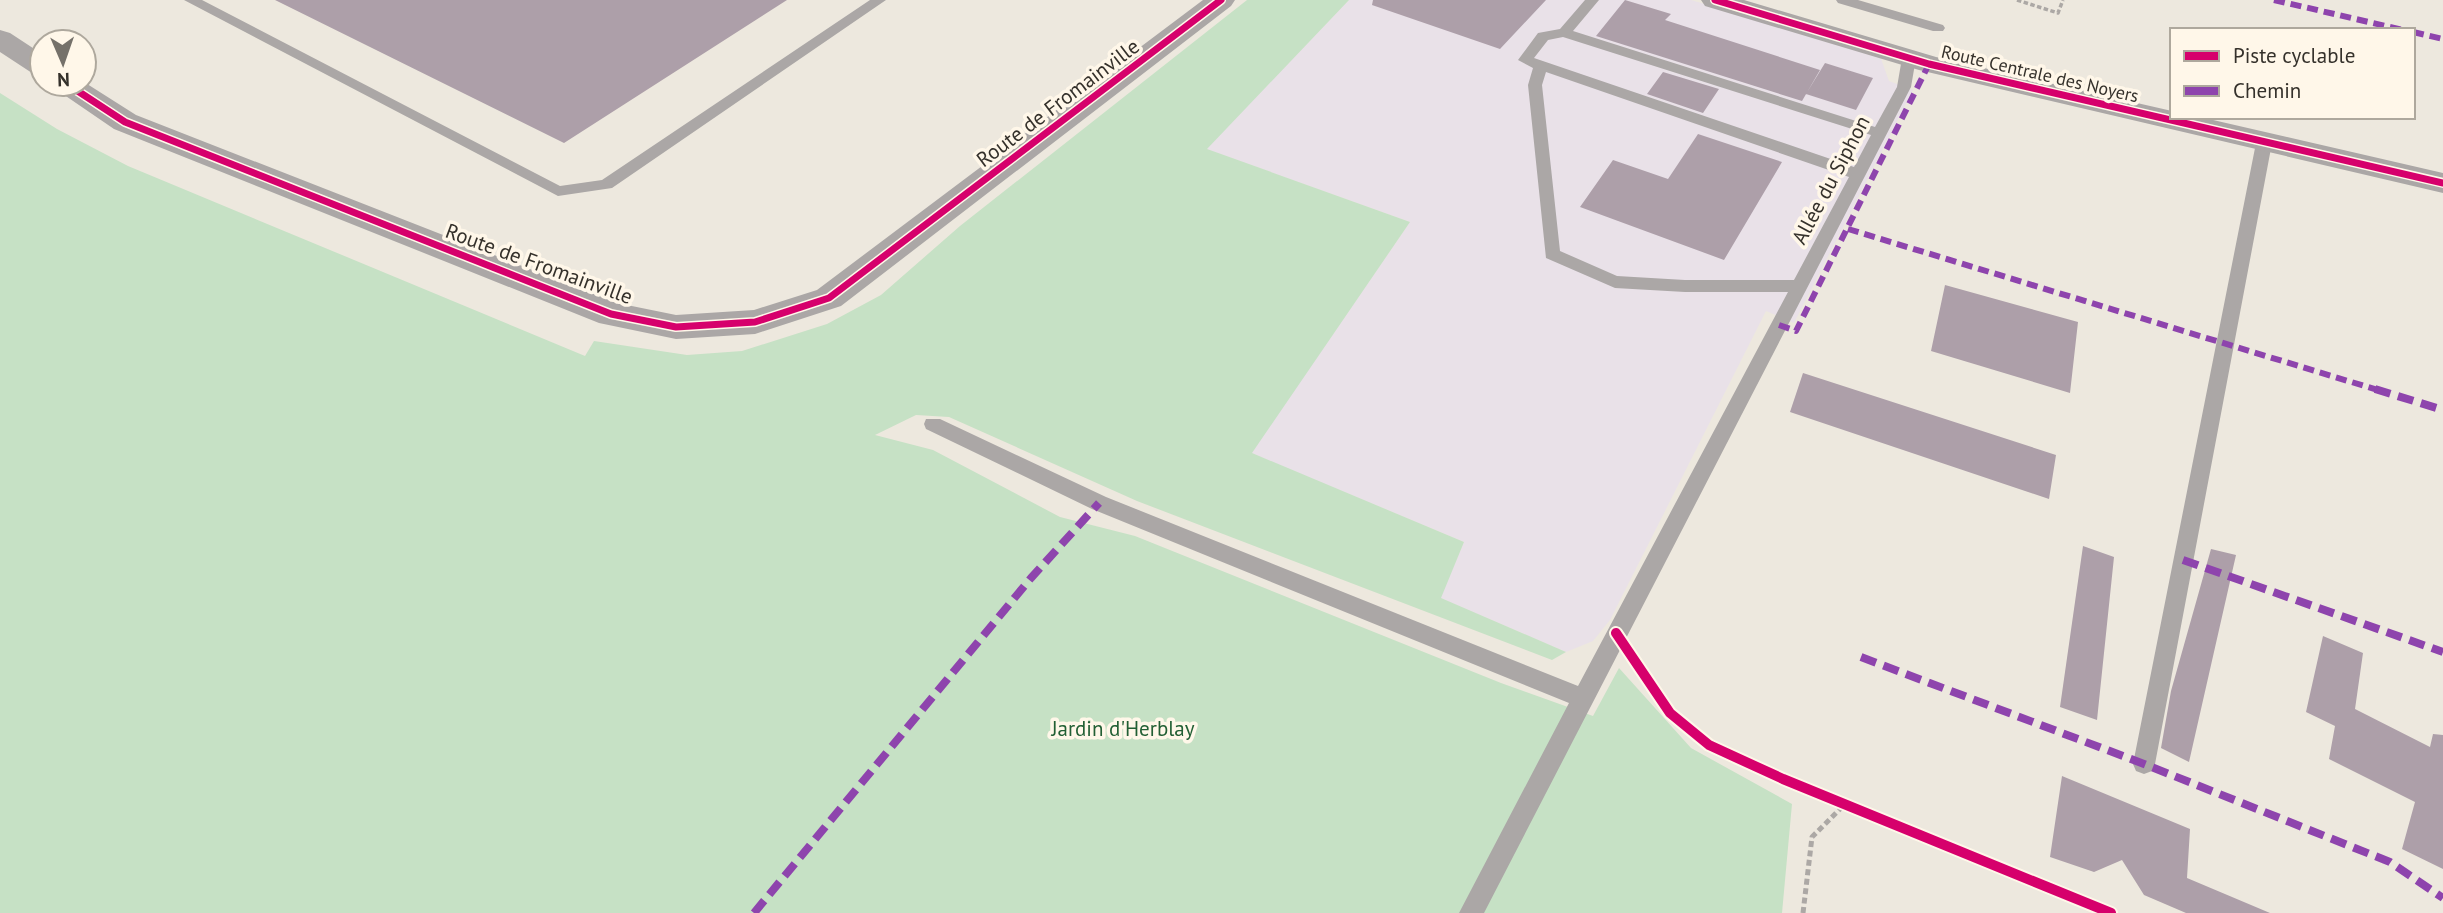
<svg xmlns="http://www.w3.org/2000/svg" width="2443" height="913" viewBox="0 0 2443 913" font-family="'PT Sans',sans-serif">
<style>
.industrial{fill:#e9e1e8}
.green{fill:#c6e1c5}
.building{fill:#ad9fa9}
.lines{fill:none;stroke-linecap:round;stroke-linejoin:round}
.path-far1{stroke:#aca8a5;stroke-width:3.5;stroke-dasharray:4.5 2.5;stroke-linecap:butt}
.path{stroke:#aca8a5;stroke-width:5;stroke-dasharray:6 3.5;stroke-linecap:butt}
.lane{fill:#aba7a6;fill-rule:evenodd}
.street{fill:#aba7a6;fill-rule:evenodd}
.quiet-far1{stroke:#8e44ad;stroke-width:6;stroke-dasharray:11 6;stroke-linecap:butt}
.quiet{stroke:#8e44ad;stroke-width:8;stroke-dasharray:16 8;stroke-linecap:butt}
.cycleway-far1-casing{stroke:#fff7e9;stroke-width:10}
.cycleway-casing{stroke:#fff7e9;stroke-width:14}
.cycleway-far1{stroke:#d6006c;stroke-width:7}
.cycleway{stroke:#d6006c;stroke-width:10}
.labels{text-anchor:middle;stroke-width:7;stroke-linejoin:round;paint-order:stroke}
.far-street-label{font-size:18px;fill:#35312b;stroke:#fff7e9}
.street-label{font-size:21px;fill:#35312b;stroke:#fff7e9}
.park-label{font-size:21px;fill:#225f34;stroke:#fff7e9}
</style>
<rect width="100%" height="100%" fill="#ede8de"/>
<path class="industrial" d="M1349 0H1691L1880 56 1889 81 1913 90 1794 323 1766 311 1610 620 1593 641 1566 652 1440 598 1464 542 1251 453 1410 222 1206 149Z"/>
<path class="green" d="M1247 0H1349L1207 149 1410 222 1252 453 1464 542 1441 598 1566 652 1552 660 1137 501 949 417 916 415 875 435 933 450 1060 517 1135 536 1501 683 1593 716 1619 668 1691 748 1792 804 1782 913H0V93L57 129 128 166 585 356 594 341 687 355 742 351 827 324 881 295 960 226Z"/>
<path class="building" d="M275 0H787L564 143Z
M1373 0H1546L1500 49 1372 5Z
M1625 0 1671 14 1665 20 1820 70 1802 101 1596 36Z
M1825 63 1873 78 1856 110 1806 94Z
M1663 72 1719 89 1703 113 1647 94Z
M1698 134 1782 162 1724 260 1580 207 1613 160 1668 179Z
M1945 285 2078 322 2070 393 1931 351Z
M1803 373 2056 455 2049 499 1790 412Z
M2083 546 2114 557 2097 720 2060 707Z
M2211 549 2236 555 2189 762 2161 748 2171 691Z
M2323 636 2363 653 2355 709 2430 747 2433 734 2443 735V869L2402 849 2415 802 2329 759 2335 726 2306 712Z
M2062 776 2190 829 2187 878 2270 913H2186L2144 895 2122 860 2094 872 2050 857Z"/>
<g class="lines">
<path class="path-far1" d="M2017 0 2058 13 2063 0"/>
<path class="path" d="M1803 913 1812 837 1845 804"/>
<path class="lane" d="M184 0H202L560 186 602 180 870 0H886L612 188 558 196Z
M1585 0H1599L1573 31 1875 127 1897 87 1902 58 1909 54 1916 58 1911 87 1484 913H1459L1569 703 1092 509 926 429 924 424 926 419H940L1106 497 1578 686 1788 292H1685L1615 288 1546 258 1528 85 1533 68 1518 60 1538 33 1560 29ZM1563 37 1871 135 1854 167 1534 58 1548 40ZM1546 72 1849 177 1794 280H1685L1617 276 1560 251 1542 85Z
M1836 0H1858L1943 25 1945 28 1943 31H1933L1838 3Z
M2264 138 2272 143 2155 764 2152 771 2144 774 2136 771 2133 764 2256 143Z"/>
<path class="street" d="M1203 0H1235L1231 6 841 306 755 334 676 339 599 323 114 129 57 90 52 84 84 82 136 115 617 303 676 315 754 310 817 290Z
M1701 0H1744L1936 57 2172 111V117H2200L2443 173V193L1919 70 1705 6Z
M0 30 10 33 42 54V76L32 73 0 52Z"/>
<path class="quiet-far1" d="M2274 0 2403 30
M2413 32 2443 39
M1848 229 2381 391
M1779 325 1796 331 1929 64"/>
<path class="quiet" d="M2375 389 2443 410
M2183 560 2443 652
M1861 657 2144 764 2390 862 2443 898
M754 913 1031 578 1099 503"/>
<g class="cycleway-far1-casing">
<path id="cycleway-far1" d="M1715 0 1929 64 2443 183
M67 84 125 122 611 314 676 327 755 322 829 298 1221 0"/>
</g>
<g class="cycleway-casing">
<path id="cycleway" d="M1616 633 1670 713 1709 745 1783 779 2111 913"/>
</g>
<use href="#cycleway-far1" class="cycleway-far1"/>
<use href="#cycleway" class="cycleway"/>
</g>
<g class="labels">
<g class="far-street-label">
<text transform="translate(2040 74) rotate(13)" y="6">Route Centrale des Noyers</text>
</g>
<g class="street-label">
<text transform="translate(1058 103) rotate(-37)" y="7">Route de Fromainville</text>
<text transform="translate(1831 180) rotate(-62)" y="7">Allée du Siphon</text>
<text transform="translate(539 264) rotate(20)" y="7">Route de Fromainville</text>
</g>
<g class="park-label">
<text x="1123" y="736">Jardin d'Herblay</text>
</g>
</g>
<rect x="2170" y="28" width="245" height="91" fill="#fff7e9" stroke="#aea89d" stroke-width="2"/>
<rect x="2184" y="51" width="35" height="10" fill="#d6006c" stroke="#aea89d" stroke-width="2"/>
<text x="2233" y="63" font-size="21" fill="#35312b">Piste cyclable</text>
<rect x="2184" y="86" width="35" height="10" fill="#8e44ad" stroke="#aea89d" stroke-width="2"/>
<text x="2233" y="98" font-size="21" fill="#35312b">Chemin</text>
<g transform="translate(63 63) rotate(178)"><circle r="33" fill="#fff7e9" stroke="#aea89d" stroke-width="2"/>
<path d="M0-5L12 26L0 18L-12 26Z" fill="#75716a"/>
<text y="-10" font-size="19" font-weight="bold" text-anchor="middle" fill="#35312b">N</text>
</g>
</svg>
